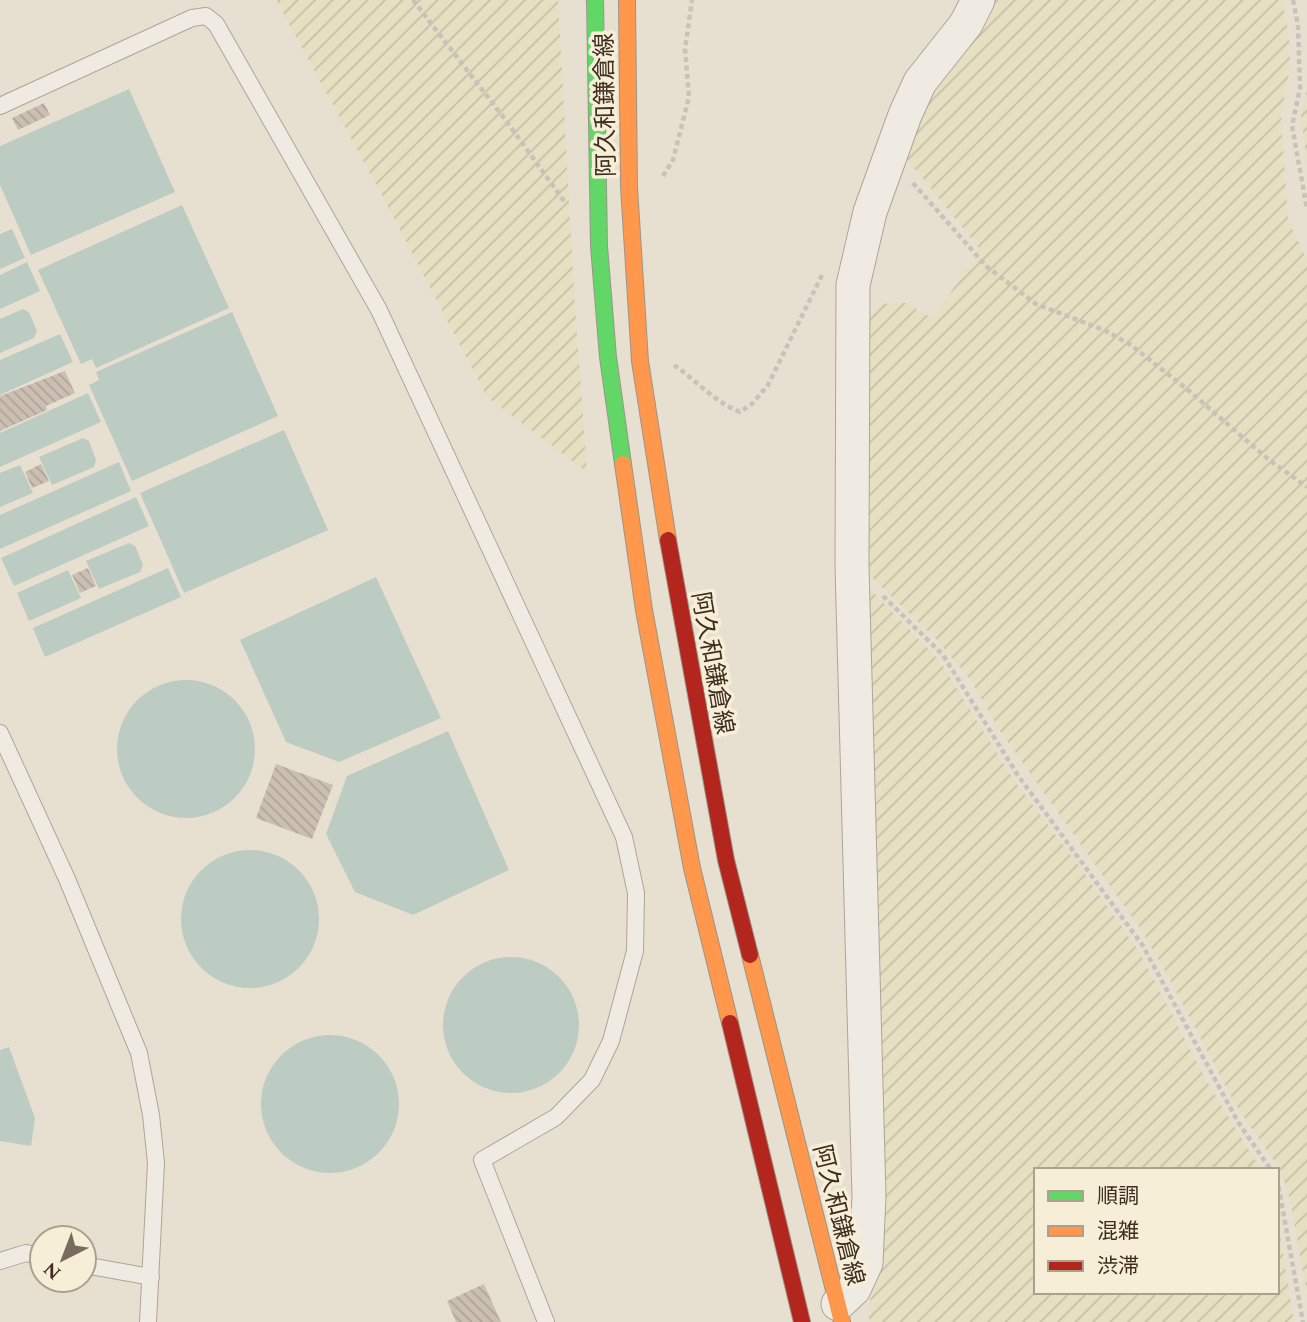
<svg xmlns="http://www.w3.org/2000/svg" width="1307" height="1322" viewBox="0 0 1307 1322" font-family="Spectral,'Noto Sans JP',serif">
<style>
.farmland{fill:url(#farmland-furrows)}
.water{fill:#bcccc2}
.building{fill:url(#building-back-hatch)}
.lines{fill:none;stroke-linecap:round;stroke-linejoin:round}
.lane-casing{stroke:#ada599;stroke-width:18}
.street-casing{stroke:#ada599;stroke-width:35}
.fast-casing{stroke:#9c958a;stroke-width:18}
.slow-casing{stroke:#9c958a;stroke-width:18}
.jam-casing{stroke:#9c958a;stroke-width:18}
.path{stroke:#c8c2b9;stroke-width:4.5;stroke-dasharray:5 3.5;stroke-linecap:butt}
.lane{stroke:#efebe3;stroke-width:16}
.street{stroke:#efebe3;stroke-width:33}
.fast{stroke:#63d668;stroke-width:16}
.slow{stroke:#ff974d;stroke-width:16}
.jam{stroke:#b3261e;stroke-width:16}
.labels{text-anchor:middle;stroke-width:7;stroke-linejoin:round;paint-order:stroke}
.street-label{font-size:24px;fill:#3d2e20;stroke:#f7eed8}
</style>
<defs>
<pattern id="farmland-furrows" width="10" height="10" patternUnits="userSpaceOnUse" patternTransform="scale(1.75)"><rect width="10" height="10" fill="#e6dfc2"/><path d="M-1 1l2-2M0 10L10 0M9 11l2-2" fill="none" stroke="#c6c0a6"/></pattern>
<pattern id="building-back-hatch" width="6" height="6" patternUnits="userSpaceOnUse" patternTransform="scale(1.75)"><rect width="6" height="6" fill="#cbbfb2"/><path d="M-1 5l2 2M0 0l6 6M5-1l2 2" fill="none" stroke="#afa499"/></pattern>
</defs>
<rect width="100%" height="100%" fill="#e7e0d1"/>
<path class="farmland" d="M276 0H558L574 293 587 472 487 397 385 201Z
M988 0H1282L1289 35 1290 67 1281 115 1288 220 1307 260V1294L1290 1199 1281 1171 1235 1104 1168 976 1140 928 1000 731 970 679 936 639 859 565 864 320 882 304 906 303 933 319 980 249 902 153 911 120Z
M1307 90V165L1301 115Z
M864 583 939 660 1013 779 1077 863 1140 953 1206 1080 1261 1170H1036V1292H1277V1216L1294 1322H870L868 1314 882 1230 884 1115 873 927Z"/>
<path class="water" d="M129 89 175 192 31 255 0 185V146Z
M182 205 229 308 96 368 92 359 81 364 38 270Z
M12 229 25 258 0 269V234Z
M27 262 40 291 0 309V275Z
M23 309 29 312 37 331 34 338 0 353V319Z
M232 312 278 416 132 481 89 385 99 380 96 372Z
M60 334 73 362 0 395V360Z
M88 393 101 422 0 467V433Z
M284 430 328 530 184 593 140 493Z
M83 438 89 441 96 460 94 467 52 485 39 457Z
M119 462 131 491 0 549V515Z
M20 465 33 493 0 507V473Z
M136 497 149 526 14 586 1 558Z
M129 543 135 546 143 565 140 572 99 589 86 561Z
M168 568 181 597 45 657 33 628Z
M68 570 81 598 29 621 17 593Z
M376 577 441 718 339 762 286 742 240 640Z
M117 749a69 69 0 1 1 138 0a69 69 0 1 1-138 0Z
M448 731 509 870 413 915 355 892 326 834 347 776Z
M181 919a69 69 0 1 1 138 0a69 69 0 1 1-138 0Z
M443 1025a68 68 0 1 1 136 0a68 68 0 1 1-136 0Z
M261 1104a69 69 0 1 1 138 0a69 69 0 1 1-138 0Z
M9 1047 35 1118 31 1146 0 1141V1050Z"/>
<path class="building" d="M44 103 50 115 18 130 12 118Z
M65 371 75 393 46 406 47 410 0 431V396Z
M41 464 49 481 32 488 25 472Z
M88 568 96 586 80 593 72 575Z
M276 764 333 785 312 839 256 818Z
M484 1284 501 1322H456L447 1301Z"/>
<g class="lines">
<g class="lane-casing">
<path id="lane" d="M0 106 192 18 206 16 216 24 379 310 624 837 636 893 635 951 611 1041 592 1080 556 1117 482 1160 546 1322
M0 733 67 879 139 1053 151 1115 156 1163 148 1322
M0 1261 26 1253 42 1257
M84 1265 151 1277"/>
</g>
<g class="street-casing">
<path id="street" d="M838 1304 854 1289 866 1263 869 1196 852 566 853 285 870 212 905 115 920 82 966 24 978 0"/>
</g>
<g class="fast-casing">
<path id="fast" d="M595 0 599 246 608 357 623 464"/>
</g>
<g class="slow-casing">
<path id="slow" d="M627 0 629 187 640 361 668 540
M623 464 644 610 692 868 730 1023
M750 955 842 1322"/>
</g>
<g class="jam-casing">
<path id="jam" d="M668 540 726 860 750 955
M730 1023 802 1322"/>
</g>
<path class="path" d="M413 0 507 122 564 201
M1293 0 1298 25 1300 88 1292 126 1307 209
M663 176 673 160 689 97 685 49 692 0
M913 183 986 266 1036 304 1104 330 1131 345 1188 390 1268 459 1307 487
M674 365C696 380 714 402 740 412L753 403 768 385 823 273
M883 596 943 655 1017 774 1143 946 1238 1122 1271 1170
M1277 1178 1303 1322"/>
<use href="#lane" class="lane"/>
<use href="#street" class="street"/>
<use href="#fast" class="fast"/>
<use href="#slow" class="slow"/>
<use href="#jam" class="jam"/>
</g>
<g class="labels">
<g class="street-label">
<text transform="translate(605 105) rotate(-91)" y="8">阿久和鎌倉線</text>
<text transform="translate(713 663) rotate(80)" y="8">阿久和鎌倉線</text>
<text transform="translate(839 1215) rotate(76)" y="8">阿久和鎌倉線</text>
</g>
</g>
<rect x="1034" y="1168" width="245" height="126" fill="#f7eed8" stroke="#ada18e" stroke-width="2"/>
<rect x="1048" y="1191" width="35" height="10" fill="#63d668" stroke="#ada18e" stroke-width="2"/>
<text x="1097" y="1203" font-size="21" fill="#3d2e20">順調</text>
<rect x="1048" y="1226" width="35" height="10" fill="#ff974d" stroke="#ada18e" stroke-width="2"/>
<text x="1097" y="1238" font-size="21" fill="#3d2e20">混雑</text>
<rect x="1048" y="1261" width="35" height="10" fill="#b3261e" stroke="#ada18e" stroke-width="2"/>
<text x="1097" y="1273" font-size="21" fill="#3d2e20">渋滞</text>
<g transform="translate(63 1259) rotate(222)"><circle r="33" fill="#f7eed8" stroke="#ada18e" stroke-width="2"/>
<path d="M0-5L12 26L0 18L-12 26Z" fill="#786c5e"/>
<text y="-10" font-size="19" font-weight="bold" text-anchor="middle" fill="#3d2e20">N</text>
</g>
</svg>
